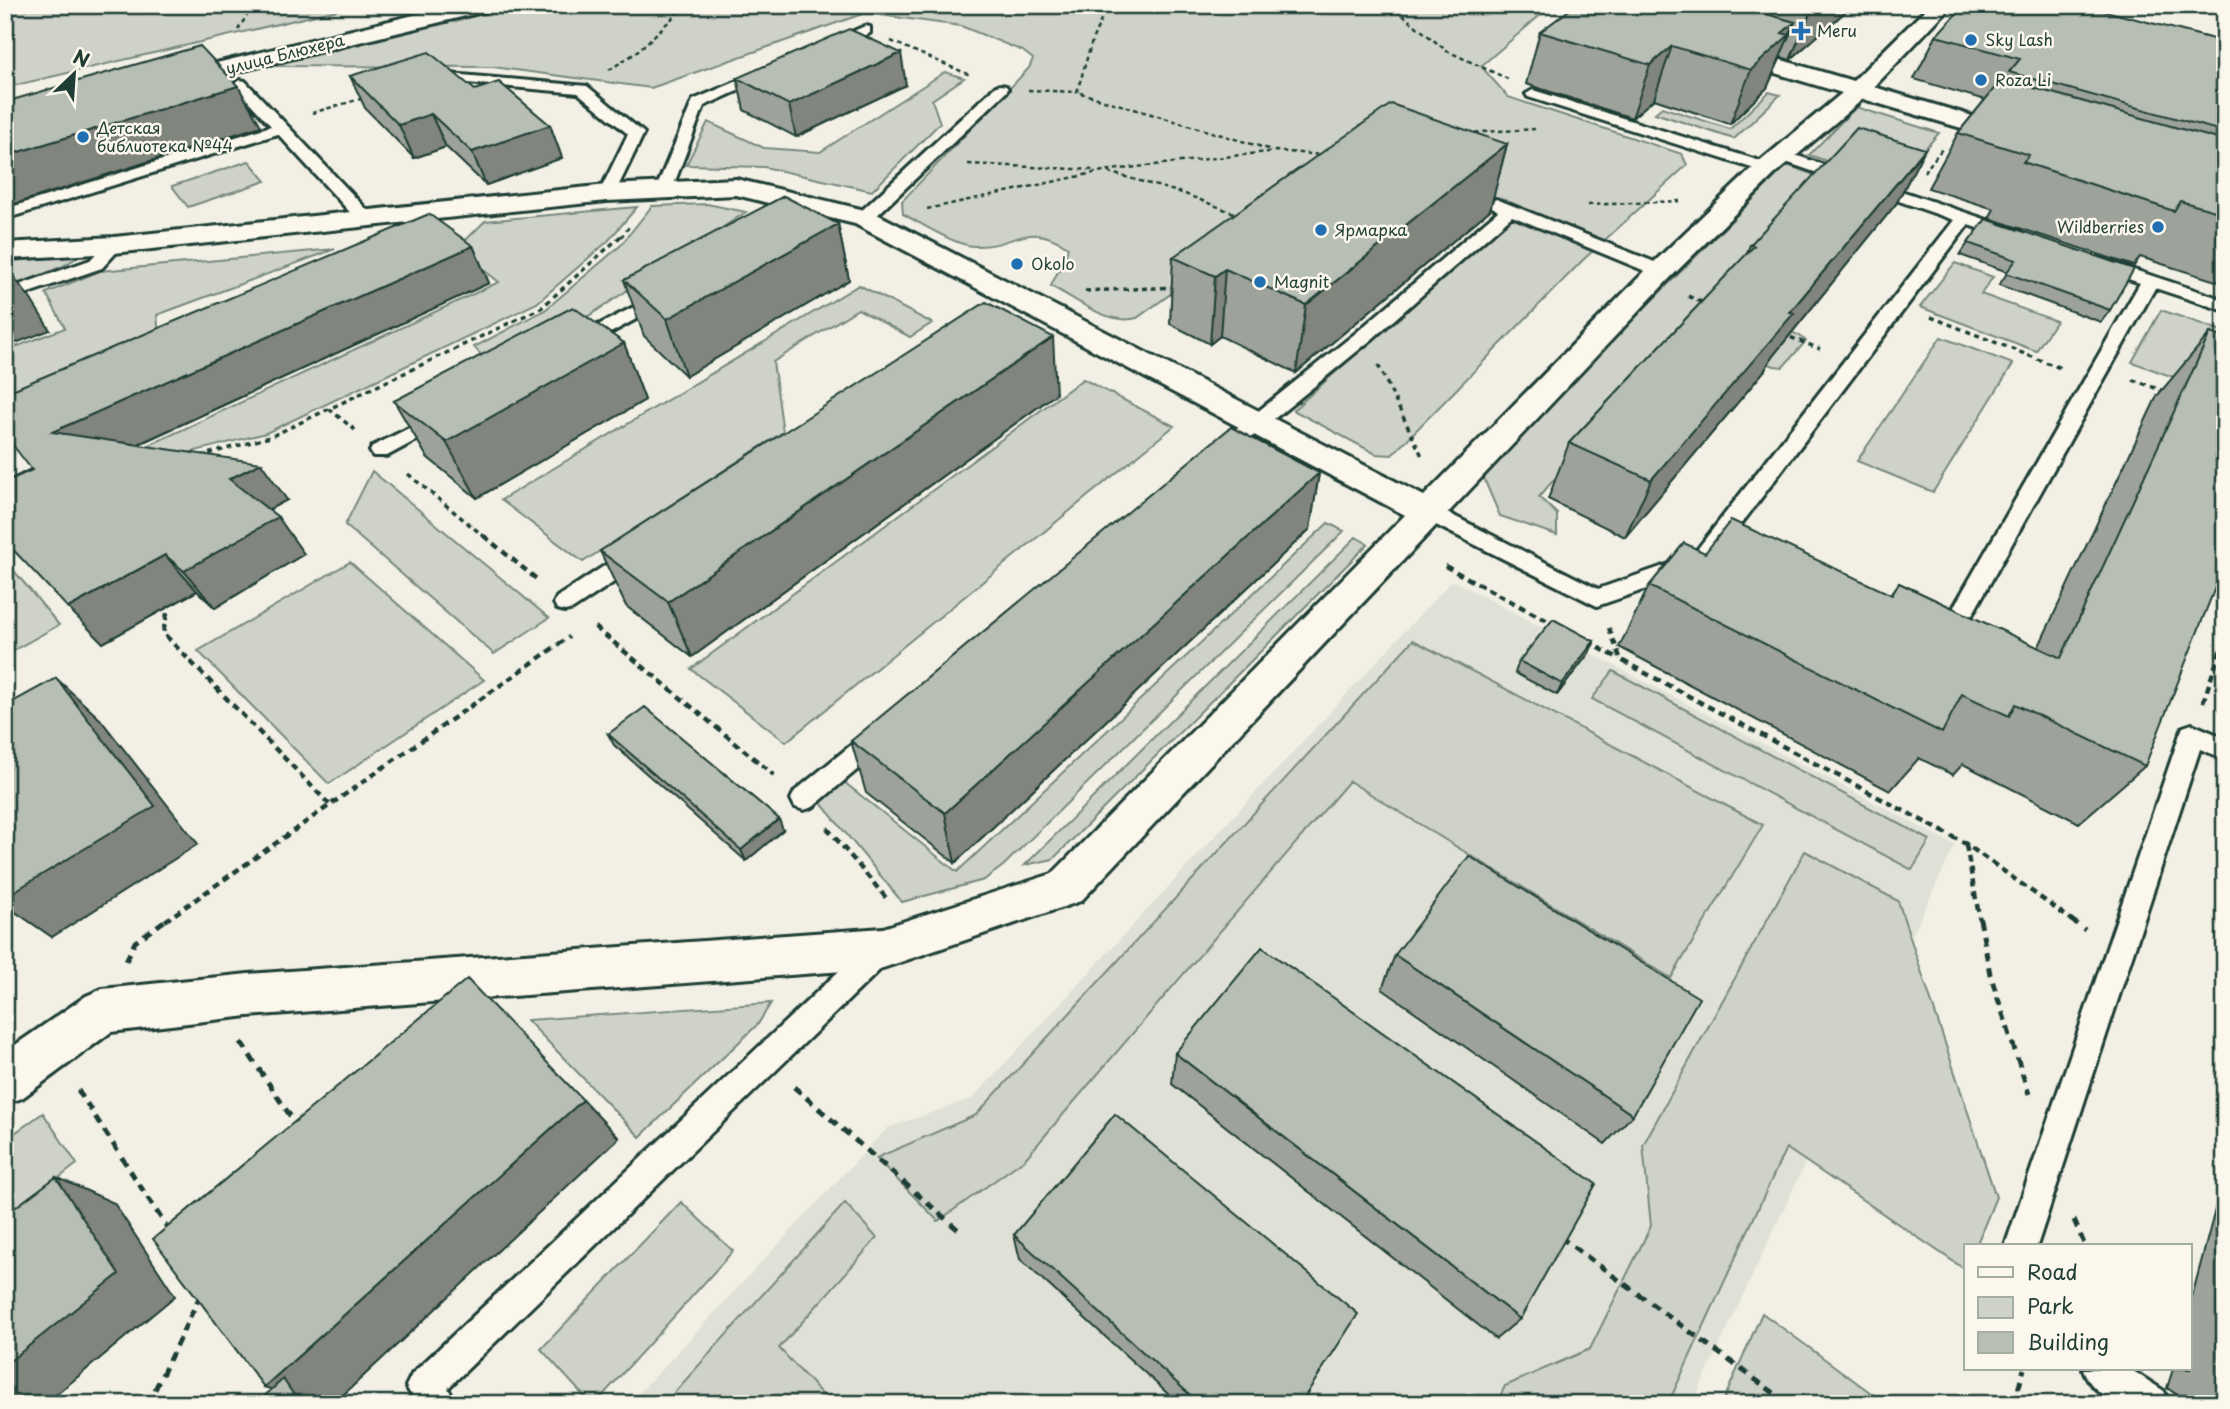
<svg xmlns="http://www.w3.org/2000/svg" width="2230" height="1409" viewBox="0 0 2230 1409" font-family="'Playpen Sans',sans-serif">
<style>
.built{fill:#e0e1d6}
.green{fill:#cfd2c8;stroke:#77887e;stroke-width:2}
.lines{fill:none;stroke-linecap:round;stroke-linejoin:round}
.service-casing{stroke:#1f3d34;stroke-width:6}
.minor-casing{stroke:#1f3d34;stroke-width:6}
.path-far3{stroke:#1f3d34;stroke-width:2.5;stroke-dasharray:4.5 3.5;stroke-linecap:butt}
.path-far2{stroke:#1f3d34;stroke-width:3.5;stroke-dasharray:5 4.5;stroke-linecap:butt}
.path-far1{stroke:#1f3d34;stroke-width:4.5;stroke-dasharray:7 5;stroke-linecap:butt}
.path{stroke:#1f3d34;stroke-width:5;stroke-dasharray:9 7;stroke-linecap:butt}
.service{fill:#fbf7ec;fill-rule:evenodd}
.minor{fill:#fbf7ec;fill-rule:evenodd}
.wall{fill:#9da39a;stroke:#1f3d34;stroke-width:2}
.shaded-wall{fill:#80857d;stroke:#1f3d34;stroke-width:2}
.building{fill:#b7beb3;stroke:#1f3d34;stroke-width:2}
.poi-dot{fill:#1f6fb2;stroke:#fbf7ec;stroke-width:2.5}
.labels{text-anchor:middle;stroke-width:5;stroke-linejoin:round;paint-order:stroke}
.far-poi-label{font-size:16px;fill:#1f3d34;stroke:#fbf7ec;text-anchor:start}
.far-street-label{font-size:16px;fill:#1f3d34;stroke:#fbf7ec}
</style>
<rect width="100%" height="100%" fill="#f2f0e5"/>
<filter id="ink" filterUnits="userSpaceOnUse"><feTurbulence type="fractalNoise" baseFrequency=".0143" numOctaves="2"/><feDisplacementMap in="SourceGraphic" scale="14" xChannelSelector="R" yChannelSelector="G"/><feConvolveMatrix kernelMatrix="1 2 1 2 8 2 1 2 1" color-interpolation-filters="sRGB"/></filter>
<g filter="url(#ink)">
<path class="built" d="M1452 580 1955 845 1692 1404H629L887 1128 973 1098Z"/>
<path class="green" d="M5 5H359L12 86 5 84Z
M521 5H1552L1481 66 1508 97 1682 154 1687 165 1583 260 1392 455 1376 454 1293 410 1505 222 1511 203 1369 152 1137 318C1108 326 1076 299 1051 286 1057 271 1065 263 1068 247 1025 219 1016 248 973 246 955 245 920 223 903 214L902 201 1029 68 1033 59 1023 51 961 26 865 13 651 88 493 67 268 66Z
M945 72 964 78 932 100 940 123 872 191 764 167 686 165 708 122 764 148 820 152Z
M1769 92 1780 95 1734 139 1655 113 1662 107 1730 129Z
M1856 107 1939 133 1894 184 1809 155Z
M249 161 266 181 188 207 172 186Z
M1787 165 1820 177 1711 300 1799 335 1806 341 1783 367 1774 366 1684 328 1539 497 1557 514V535L1500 516 1481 472Z
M707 204 746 212 584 319 484 358 474 347 545 310 620 246 652 206Z
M637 207 608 241 537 303 266 433 66 484 499 282 453 246 467 239 485 221Z
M335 249 157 315 160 344 5 434V351L65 328 46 293 100 271Z
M88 251 63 266 5 290V254Z
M1955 263 1993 277 1981 294 2056 321 2036 351 1920 307Z
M859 285 932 323 910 337 858 309 773 362 783 432 583 562 501 500Z
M2161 310 2225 332V396L2132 362Z
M1941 337 2013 364 1933 492 1857 461Z
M1083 379 1174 426 786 742 691 669Z
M372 471 549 618 494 654 345 525Z
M1328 523 1344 531 1003 866 984 880 902 902 820 802 844 782 957 872Z
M1356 537 1368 544 1053 859 1025 865Z
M5 560 59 625 5 655Z
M350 562 484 680 329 784 198 651Z
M1413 640 1763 825 1671 978 1349 781 1025 1159 938 1221 876 1158 976 1115Z
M1613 671 1930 840 1912 870 1592 699Z
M1805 851 1898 901 1996 1197 1976 1246H1966V1270L1786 1148 1668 1404H1496L1505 1386 1590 1349 1651 1226 1643 1145Z
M771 1003 758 1024 640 1137 527 1020Z
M43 1113 77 1164 5 1219V1140Z
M681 1202 733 1251 595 1404H591L541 1349Z
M845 1203 877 1238 779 1348 831 1404H664Z
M1762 1313 1886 1404H1722Z"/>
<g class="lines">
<g class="service-casing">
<path id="service" d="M865 26 870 27V33L832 49 827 50 820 46Z
M768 68 775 72 773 75 704 106 672 189 664 194 658 192 656 189 693 100Z
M439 73 587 86 644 133 615 193 607 198 601 196 599 193 628 134 578 93 434 80 432 77 434 74Z
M240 80 245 81 370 213 372 217 370 221H358L278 134 5 219V209L271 126 233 84Z
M1001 85 1006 86 1008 89 1006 92 870 222H858L856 218 858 214 996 86Z
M1533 90 1773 165 1775 168 1773 171H1761L1528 97 1526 94Z
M1783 151 2020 231 2023 235 2014 240 1968 225 1708 568 1597 606 1420 517 1417 512 1420 507 1428 505 1436 507 1598 589 1692 556 1954 220 1777 159 1775 156 1777 153Z
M1496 199 1667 267 1670 271 1661 276 1655 275 1512 216 1371 340 1225 459H1211L1208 454 1211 449 1357 332 1498 211 1488 204Z
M114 240 123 245 102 268 5 301V290L90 260 108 241Z
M2098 258 2225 300V311L2155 288 1962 633 1954 636 1930 629 1926 623 1930 617 1938 614 1948 617 2140 283 2092 267 2089 263 2092 259Z
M665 291 671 292 674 296 671 300 581 349 574 351 565 345 567 341Z
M441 412 448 413 451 418 448 423 387 456H373L370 451 373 446Z
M638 547 646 549 649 555 646 561 573 609 565 611 557 609 554 603 557 597 630 549Z
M2192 724 2225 738V759L2200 749 2037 1246H2005L2180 734 2183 727Z
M881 725 890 728 893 735 890 742 813 807 804 810 795 807 791 799 795 791 872 728Z
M883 935 893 939 897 948 893 957 448 1388 456 1404H416L406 1386 412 1374 873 939Z
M2083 1369H2130L2164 1391 2169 1404C2135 1404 2097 1407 2083 1369Z"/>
</g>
<g class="minor-casing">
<path id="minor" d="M455 5H492L490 10 171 88 163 86 159 81 163 76Z
M1930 5H1952L1874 87 2027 132 2030 137 2027 142 2018 144 2009 142 1863 99 1776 173 1671 277 1081 901 883 968 248 1016 111 1032 22 1098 5 1104V1052L86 996 102 989 248 974 883 928 1052 874 1405 515 855 224 736 195 607 201 114 253 5 259V243L114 237 607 185 736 179 873 212 1424 496 1651 265 1758 163 1842 93 1718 56 1715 51 1718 46H1734L1853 81Z"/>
</g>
<path class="path-far3" d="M1108 5 1093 38 1077 92 1272 150
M1390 5 1447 51 1508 79
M238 30 253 5
M891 41 970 75
M609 70 637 52 686 5
M1028 90 1077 92
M312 113 364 98
M1467 133 1535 129
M968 164 1095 170
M1108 172 1185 194 1239 215
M1924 172 1942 149
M1588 205 1680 201
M927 209 1103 171 1276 151 1323 155
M621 237 629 227"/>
<path class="path-far2" d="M1085 291 1177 287
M1688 296 1706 304
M1931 317 2063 369
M1782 334 1820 349
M1378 365 1423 458
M2133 380 2167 392
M329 409 355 430
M200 456 270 437 541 308 622 235
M5 470 15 484
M408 474 486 538"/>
<path class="path-far1" d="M484 536 539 581
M1445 566 1555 625
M162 604 168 609 163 633 330 805
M595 627 774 775
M1609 628 1621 660 1966 844 2073 921
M1588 642 1620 659
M2203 702 2225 637
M827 828 887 899
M1966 845 1980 921
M165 921 569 637"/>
<path class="path" d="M1980 919 1990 974 2029 1094
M2070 919 2085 930
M126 961 135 942 167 919
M241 1042 295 1123
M794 1087 963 1234
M78 1090 170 1232
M2074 1220 2085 1246
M1560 1237 1789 1404
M148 1404 201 1294
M2014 1404 2024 1369"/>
<use href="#service" class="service"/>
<use href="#minor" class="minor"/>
</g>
<path class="wall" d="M1576 5H1853L1790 60 1781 57 1767 88 1730 124 1654 99 1632 118 1526 84 1540 32Z
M2087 7 2225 42V284L2140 257 2134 266 1989 218 1994 209 1928 188 1958 133 1985 100 1914 79 1936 36Z
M350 76 475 90 550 125 562 158 486 185 446 147 414 158 365 108Z
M737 78 906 85 796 137 744 110Z
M1507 144 1490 210 1296 373 1220 336 1210 344 1170 324 1173 257Z
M1925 149 1896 204 1772 357 1765 370 1625 537 1548 499 1569 443 1746 255 1750 245Z
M1986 219 2110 310 2101 322 1999 285 2008 272 1960 255 1968 243Z
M838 224 849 280 686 376 644 336 624 280Z
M473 246 489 283 137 445 287 500 268 510 304 554 215 608 197 591 103 643 5 482Z
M2210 333 2145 766 2079 823 1963 764 1953 775 1919 758 1890 791 1619 647 1649 586 1705 553 1891 594 1899 583 2038 648 2157 396Z
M624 343 645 400 477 498 427 457 394 401Z
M1056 394 692 657 626 606 600 551Z
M1319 473 1310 529 955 863 866 793 851 741Z
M1594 641 1589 653 1557 695 1515 673 1519 661Z
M608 734 783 830 746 861 614 745Z
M1395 955 1633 1115 1605 1144 1382 989Z
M1175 1053 1520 1319 1496 1339 1172 1084Z
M2225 1172V1404H2191L2167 1388 2173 1369H2190V1304Z
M1014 1235 1300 1404H1179L1020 1259Z"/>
<path class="shaded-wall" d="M1817 5H1853L1790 60 1812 9Z
M1795 22 1767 88 1730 124 1751 70 1782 33Z
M1672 46 1654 99 1632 118 1650 65Z
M901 53 906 85 796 137 789 105Z
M238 86 261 126 5 207V156Z
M431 114 446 147 414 158 399 125Z
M550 125 562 158 486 185 472 152Z
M1507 144 1490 210 1296 373 1306 305Z
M1925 149 1896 204 1772 357 1765 370 1625 537 1651 480Z
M838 224 849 280 686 376 667 319Z
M473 246 489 283 84 469 52 432Z
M5 266 30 298 50 330 5 347Z
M1225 269 1220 336 1210 344 1215 276Z
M1053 337 1056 394 692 657 668 602Z
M624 343 645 400 477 498 446 442Z
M261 463 287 500 257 516 229 479Z
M1319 473 1310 529 955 863 945 813Z
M278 517 304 554 215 608 184 571Z
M165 555 197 591 103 643 68 608Z
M1594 641 1589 653 1557 695 1562 684Z
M56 678 100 719 198 844 52 937 5 905V897Z
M779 819 783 830 746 861 741 850Z
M583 1100 619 1138 340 1398 348 1401 350 1404H300L295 1397 264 1387Z
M56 1177 114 1203 175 1296 45 1404H5V1365Z"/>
<path class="building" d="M1576 5H1733L1795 22 1782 33 1789 35 1751 70 1672 46 1650 65 1540 32Z
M1796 5H1817L1812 9Z
M1964 5H2082L2225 42V132L2009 72 2020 59 1936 36Z
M849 29 901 53 789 105 737 78Z
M200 46 238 86 5 156V102Z
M429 52 475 90 499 82 550 125 472 152 431 114 399 125 350 76Z
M2002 79 2225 141V214L2180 201 2174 211 2023 162 2029 155 1958 133Z
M1391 104 1507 144 1306 305 1225 269 1215 276 1173 257Z
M1857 128 1925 149 1790 312 1794 313 1651 480 1569 443 1754 246 1750 245Z
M784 196 838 224 667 319 624 280Z
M429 214 473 246 52 432 261 463 229 479 278 517 184 571 165 555 68 608 5 541V482L32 470 5 435V393Z
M1986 219 2134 269 2110 310 2006 273 2016 260 1968 243Z
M986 302 1053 337 668 602 600 551Z
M573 307 624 343 446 442 394 401Z
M2210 333 2225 338V562L2145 766 2015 704 2009 716 1962 694 1942 733 1649 586 1684 543 1705 553 1731 520 1892 595 1899 583 2061 658Z
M1231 427 1319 473 945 813 851 741Z
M1553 619 1594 641 1562 684 1519 661Z
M56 678 155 806 5 897V706Z
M645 707 779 819 741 850 608 734Z
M1469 856 1699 998 1633 1115 1395 955Z
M1262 947 1596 1184 1520 1319 1175 1053Z
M467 979 583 1100 264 1387 153 1239Z
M1115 1114 1358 1314 1300 1404H1200L1014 1235Z
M56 1177 119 1274 5 1365V1215Z
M283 1379 300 1404H256Z"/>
</g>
<g class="poi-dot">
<path d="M1797.5 20.5h7v7h7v7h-7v7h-7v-7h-7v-7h7z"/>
<circle cx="1971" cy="40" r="7"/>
<circle cx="1981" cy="80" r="7"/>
<circle cx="83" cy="137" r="7"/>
<circle cx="2158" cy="227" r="7"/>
<circle cx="1321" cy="230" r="7"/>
<circle cx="1017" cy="264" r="7"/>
<circle cx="1260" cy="282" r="7"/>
</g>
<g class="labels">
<g class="far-poi-label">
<text x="1817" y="37">Меги</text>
<text x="1985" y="46">Sky Lash</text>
<text x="1995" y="86">Roza Li</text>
<text x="97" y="134">Детская<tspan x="97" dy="18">библиотека №44</tspan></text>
<text x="2144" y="233" text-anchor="end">Wildberries</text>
<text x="1335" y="236">Ярмарка</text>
<text x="1031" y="270">Okolo</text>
<text x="1274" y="288">Magnit</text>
</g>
<g class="far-street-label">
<text transform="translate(285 54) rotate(-14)" y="6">улица Блюхера</text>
</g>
</g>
<rect width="2230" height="1409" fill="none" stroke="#fbf7ec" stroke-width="28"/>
<rect x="14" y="14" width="2202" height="1381" fill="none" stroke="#1f3d34" stroke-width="2.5" filter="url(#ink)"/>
<rect x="1964" y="1244" width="228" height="126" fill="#fbf7ec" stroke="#a3ada2" stroke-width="2"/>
<rect x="1978" y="1267" width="35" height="10" fill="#fbf7ec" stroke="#a3ada2" stroke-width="2"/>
<text x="2027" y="1280" font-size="21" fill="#1f3d34">Road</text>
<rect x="1978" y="1297" width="35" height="21" fill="#cfd2c8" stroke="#a3ada2" stroke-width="2"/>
<text x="2027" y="1314" font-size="21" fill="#1f3d34">Park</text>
<rect x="1978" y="1332" width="35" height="21" fill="#b7beb3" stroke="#a3ada2" stroke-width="2"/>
<text x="2027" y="1350" font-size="21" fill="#1f3d34">Building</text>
<g transform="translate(74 74) rotate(25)" stroke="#fbf7ec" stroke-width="5" paint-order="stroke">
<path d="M0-5L12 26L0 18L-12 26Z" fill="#1f3d34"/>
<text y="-10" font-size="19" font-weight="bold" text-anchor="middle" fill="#1f3d34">N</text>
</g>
</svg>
